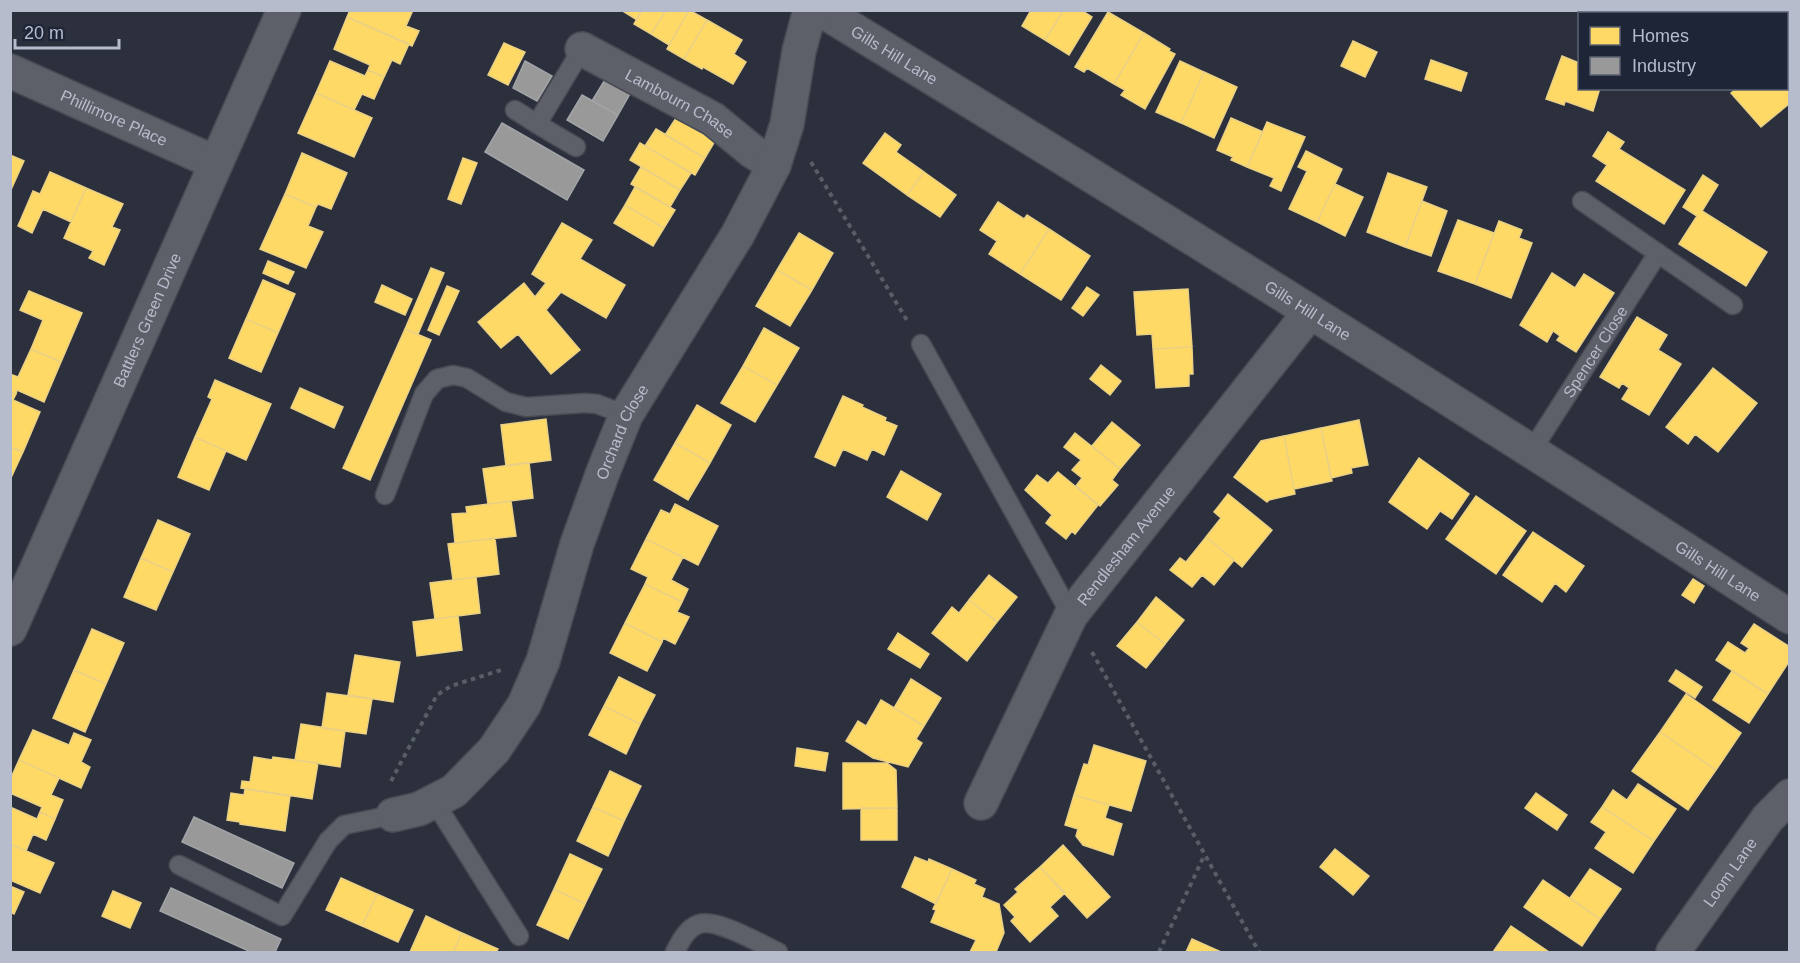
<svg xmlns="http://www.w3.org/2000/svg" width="1800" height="963" viewBox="0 0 1800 963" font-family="Helvetica,sans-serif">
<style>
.homes{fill:#ffd966;stroke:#e9d085;stroke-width:1.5}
.industry{fill:#999;stroke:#a2a4a8;stroke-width:1.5}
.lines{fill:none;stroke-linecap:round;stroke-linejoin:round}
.lane-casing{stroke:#484b54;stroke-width:21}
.street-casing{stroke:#484b54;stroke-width:36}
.path{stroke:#595e66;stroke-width:4;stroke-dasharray:4.5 4.5;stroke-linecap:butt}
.lane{stroke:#5d6069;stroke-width:18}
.street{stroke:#5d6069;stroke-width:33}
.labels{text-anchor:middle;stroke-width:6;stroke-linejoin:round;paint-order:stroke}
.street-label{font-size:16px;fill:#b6bccc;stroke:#1e2537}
</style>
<rect width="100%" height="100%" fill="#2b303c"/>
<path class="homes" d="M350 10H413L406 26 419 31 412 46 347 17Z
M621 10H642L637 20Z
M642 10H666L651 34 634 24Z
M666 10H689L669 45 651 34Z
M689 10 707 20 684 59 667 49Z
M1031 10H1064L1045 40 1022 26Z
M1064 10H1081L1092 17 1069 55 1045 40Z
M1654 10H1754L1751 14H1657Z
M1108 12 1144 33 1114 84 1087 68 1084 72 1075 67Z
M347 17 409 44 400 64 392 60 384 77 368 70 370 65 334 49Z
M707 20 742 40 734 54 746 62 733 84 703 67 702 69 684 59Z
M1786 25 1790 28V103L1761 127 1731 93 1737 88H1786Z
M1144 33 1170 49 1169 51 1175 54 1145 109 1121 95 1125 90 1114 84Z
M1353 41 1377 52 1365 77 1341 66Z
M504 43 525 52 508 85 488 75Z
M1562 56 1579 63 1577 69 1580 70V88H1600L1593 111 1565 101 1564 105 1546 99Z
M1431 60 1467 73 1461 91 1425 79Z
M330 61 365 76 368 70 384 77 374 99 362 94 354 110 316 93Z
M1180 61 1204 72 1181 123 1156 112Z
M1204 72 1237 87 1214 138 1181 123Z
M316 93 372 118 354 157 298 133Z
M676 118 715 141 705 158 665 135Z
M1231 118 1263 132 1247 167 1231 160 1233 157 1217 150Z
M1267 122 1305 137 1281 191 1270 186 1274 178 1247 167Z
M656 129 705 158 695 175 645 146Z
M1608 132 1624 142 1619 149 1685 190 1664 224 1596 181 1607 165 1593 156Z
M885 133 901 145 896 152 924 172 907 195 863 163Z
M640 143 691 173 680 190 630 160Z
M1306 151 1342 169 1317 222 1289 209 1307 171 1298 167Z
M302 153 347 173 331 209 318 204 316 207 285 194Z
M10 155 24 161 10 192Z
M463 158 477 163 461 204 448 199Z
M641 167 680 190 670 207 631 184Z
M50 172 86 188 71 222 43 209 32 233 18 226 33 191 40 194Z
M924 172 956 195 940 217 907 195Z
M1388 173 1427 187 1405 247 1367 232Z
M1703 175 1718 185 1702 211 1767 252 1746 286 1679 244 1697 216 1683 207Z
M1335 184 1363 197 1345 236 1317 222Z
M635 187 675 210 664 228 625 205Z
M86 188 123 204 112 227 120 230 104 265 89 258 93 251 64 238Z
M285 194 316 207 308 226 323 232 306 268 260 249Z
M1422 201 1447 211 1431 256 1405 247Z
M998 202 1024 219 1027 215 1049 229 1020 274 989 254 997 241 980 230Z
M625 205 664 228 653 246 614 223Z
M1458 220 1494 233 1475 284 1438 271Z
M1499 221 1522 230 1519 238 1532 243 1511 298 1475 284Z
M562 223 592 240 580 259 625 285 606 318 561 292 546 310 580 350 551 374 518 334 501 348 478 322 524 283 535 297 546 283 532 274Z
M1049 229 1090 256 1061 300 1020 274Z
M799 233 833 253 812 290 777 270Z
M268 261 294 272 288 284 263 273Z
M431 268 444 273 418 334 405 329Z
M777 270 812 290 790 326 756 306Z
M1552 273 1575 288 1584 274 1614 293 1576 352 1557 340 1560 336 1553 331 1547 342 1520 325Z
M263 280 295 294 278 333 246 319Z
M382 285 412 299 405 315 375 302Z
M447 286 459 291 439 335 428 330Z
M1087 287 1099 295 1083 316 1072 308Z
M1188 289 1192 347 1153 349 1152 334 1137 335 1134 292Z
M29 291 82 313 61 362 31 349 43 320 20 310Z
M1637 317 1667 335 1658 350 1681 364 1649 415 1622 399 1629 388 1622 383 1619 388 1600 377Z
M246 319 278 333 261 372 229 358Z
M764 328 799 348 777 385 743 366Z
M405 329 431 340 370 480 343 468Z
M1192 347 1193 374H1189V386L1156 388 1153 349Z
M31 349 61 362 44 402 17 390 16 394 10 392V374L18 377Z
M1101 365 1121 381 1110 395 1090 379Z
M743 366 777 385 755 422 721 403Z
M1713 368 1757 403 1718 452 1695 434 1688 444 1666 427Z
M215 380 271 404 246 460 195 437 212 399 208 397Z
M300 388 343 407 334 428 291 408Z
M10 392 16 394 13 400 40 412 23 452 10 447Z
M843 396 863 405 862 407 886 418 885 421 897 426 884 455 872 449 867 460 843 449 835 466 815 457Z
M697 405 731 425 710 463 675 443Z
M546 419 551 460 506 466 501 425Z
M1359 420 1368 465 1351 468 1352 473 1331 478 1321 428Z
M1112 422 1140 445 1120 469 1092 446Z
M1321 428 1332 481 1294 489 1284 436Z
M1075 433 1120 469 1112 480 1118 485 1100 506 1076 486 1082 478 1072 470 1081 460 1064 447Z
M1284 436 1295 494 1269 500 1267 502 1234 477 1261 441Z
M195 437 226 451 209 490 178 477Z
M675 443 710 463 688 500 654 480Z
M10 447 23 452 10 480Z
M1419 458 1469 494 1452 519 1440 511 1427 529 1389 502Z
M529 462 533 498 488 504 483 469Z
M901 471 941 494 927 520 887 497Z
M1058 472 1098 505 1075 534 1072 531 1066 539 1046 523 1052 515 1025 490 1037 475 1048 483Z
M1228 494 1272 530 1242 567 1206 537 1221 518 1214 512Z
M1476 496 1526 531 1496 574 1446 539Z
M511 501 516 536 455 543 452 514 467 513 466 507Z
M675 504 718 526 698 565 646 539 661 510 670 514Z
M158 520 190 534 173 572 141 558Z
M1533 532 1584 566 1566 592 1555 583 1542 602 1503 575Z
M1206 537 1234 560 1214 585 1202 575 1192 587 1170 570 1180 558 1186 562Z
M495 538 499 574 453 580 448 544Z
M646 539 683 557 671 580 688 589 682 602 645 584 648 577 631 569Z
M141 558 173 572 156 610 124 597Z
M989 575 1017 597 997 622 969 600Z
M476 577 480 613 435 619 430 583Z
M1693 579 1704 586 1694 603 1682 595Z
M645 584 682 602 677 612 689 617 675 644 663 638 662 642 625 623Z
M1156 597 1184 620 1165 644 1137 622Z
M969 600 997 622 967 661 932 633 952 607 959 613Z
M458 616 462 650 417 656 413 622Z
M1137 622 1165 644 1146 668 1117 646Z
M625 623 662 642 647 671 610 653Z
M1754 624 1790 647V660L1768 694 1716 660 1728 642 1745 653 1749 648 1741 643Z
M92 629 124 643 106 684 74 670Z
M898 633 929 654 920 668 888 649Z
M355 655 400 662 393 702 348 695Z
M74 670 106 684 85 732 53 718Z
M1676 670 1702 687 1695 698 1669 681Z
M1732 671 1768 694 1749 723 1713 700Z
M619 677 655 695 640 724 604 706Z
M911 679 941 698 924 726 894 708Z
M327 693 372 699 366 734 322 728Z
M1686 694 1741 733 1716 770 1660 732Z
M881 700 924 726 916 739 922 743 908 767 873 758 846 741 858 721 866 726Z
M604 706 640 724 626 754 589 735Z
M301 724 345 731 340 767 295 760Z
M33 730 69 745 74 733 91 740 81 762 90 767 81 788 19 760Z
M1660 732 1716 770 1688 810 1632 771Z
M1094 745 1146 761 1131 811 1074 795 1084 764 1088 765Z
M797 748 828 753 825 771 795 766Z
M254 757 272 760 273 757 318 763 312 799 241 788 242 781 250 782Z
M19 760 59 778 51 795 63 800 55 819 40 812 42 807 10 793V780Z
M843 763H887L896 770 897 808 843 809Z
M610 771 641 786 624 821 593 807Z
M1638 784 1676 809 1654 841 1602 807 1613 790 1627 800Z
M245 789 290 796 285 831 240 824V822L227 820 231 793 244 795Z
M1536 793 1567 815 1557 830 1525 808Z
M1074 795 1109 805 1105 818 1122 824 1113 855 1083 845 1076 836 1078 829 1065 825Z
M10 807 37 819 40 812 55 819 46 840 33 834 26 851 10 844Z
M593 807 624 821 608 856 577 841Z
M1602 807 1654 841 1633 873 1595 848 1606 832 1591 822Z
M861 808H897V840H861Z
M10 844 54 863 40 893 10 880Z
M1063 845 1110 897 1087 918 1040 867Z
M1335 849 1369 876 1353 895 1320 867Z
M570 854 602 869 585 904 554 889Z
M915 857 928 862 929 859 952 869 936 904 902 887Z
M1040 867 1065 893 1050 907 1058 916 1030 942 1011 921 1015 917 1004 905 1018 892 1015 889Z
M952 869 976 880 974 884 985 889 982 897 999 904 1004 933 996 952H970L976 940 931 922 936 910 933 909Z
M1590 869 1621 889 1600 919 1570 898Z
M341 878 377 894 362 926 326 910Z
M1543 880 1600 919 1582 946 1524 907Z
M10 886 24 892 14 914 10 912Z
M554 889 585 904 568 939 537 925Z
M113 891 141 903 130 928 102 916Z
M377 894 413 910 398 942 362 926Z
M426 916 462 933 453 952H410Z
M1511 926 1549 952H1493Z
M462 933 498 949 496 952H453Z
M1192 939 1221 952H1186Z"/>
<path class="industry" d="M525 61 552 76 537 101 513 88Z
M606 78 631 92 618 115 592 101Z
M582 95 618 115 603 141 567 120Z
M502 123 584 170 567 200 485 152Z
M194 817 294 863 282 888 182 842Z
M171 888 281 939 275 952H251L160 911Z"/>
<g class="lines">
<g class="lane-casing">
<g id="lane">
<path d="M515 110 537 124"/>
<path d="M576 147 537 124 582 49"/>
<path d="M1582 201 1733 305"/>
<path d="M921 344 1071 615"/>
<path id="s1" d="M1532 450 1658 253"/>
<path d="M385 495 424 394 437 379 453 375 467 378 506 402 526 407 585 403 597 404 626 415"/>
<path d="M434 801 519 936"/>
<path d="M179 865 282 916 328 841 344 825 393 815"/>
<path d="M675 952C680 942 687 928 699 924 717 918 760 944 778 952"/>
</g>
</g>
<g class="street-casing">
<g id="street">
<path id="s2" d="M821 10C1147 208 1470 410 1790 617"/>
<path id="s3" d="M582 49 713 119 752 151 774 165"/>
<path id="s4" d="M10 71 216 163"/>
<path id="s5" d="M10 629 284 10"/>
<path id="s6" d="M981 803 1071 615 1310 312"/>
<path id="s7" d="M393 815 419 809 454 791 494 750 524 705 543 661 577 544 603 472 626 415 738 234 774 165 787 124 799 51 810 10"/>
<path id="s8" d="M1673 952 1768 818 1790 796"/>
</g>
</g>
<path class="path" d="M811 162 908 322
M1092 652 1259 952
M391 781 437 695 451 686 501 670
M1159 952 1204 856"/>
<use href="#lane" class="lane"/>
<use href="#street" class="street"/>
</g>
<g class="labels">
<g class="street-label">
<text dy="6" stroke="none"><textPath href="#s2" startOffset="86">Gills Hill Lane</textPath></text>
<text dy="6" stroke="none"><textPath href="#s3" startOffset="112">Lambourn Chase</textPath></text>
<text dy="6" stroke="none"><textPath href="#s4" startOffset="114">Phillimore Place</textPath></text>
<text dy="6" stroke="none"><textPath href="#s2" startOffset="572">Gills Hill Lane</textPath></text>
<text dy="6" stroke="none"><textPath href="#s5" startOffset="338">Battlers Green Drive</textPath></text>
<text dy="6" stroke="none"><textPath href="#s1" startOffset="117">Spencer Close</textPath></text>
<text dy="6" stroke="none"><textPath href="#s7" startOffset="468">Orchard Close</textPath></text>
<text dy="6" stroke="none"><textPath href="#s6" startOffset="297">Rendlesham Avenue</textPath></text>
<text dy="6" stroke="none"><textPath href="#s2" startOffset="1058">Gills Hill Lane</textPath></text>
<text dy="6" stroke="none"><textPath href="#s8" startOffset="98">Loom Lane</textPath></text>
</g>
</g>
<rect width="1800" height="963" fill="none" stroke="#b6bccc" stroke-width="24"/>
<rect x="1578" y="12" width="210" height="78" fill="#1e2537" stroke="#5b6173" stroke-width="1.5"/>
<rect x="1590" y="27" width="30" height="18" fill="#ffd966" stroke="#5b6173" stroke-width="1.5"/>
<text x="1632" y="42" font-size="18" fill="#b6bccc">Homes</text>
<rect x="1590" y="57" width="30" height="18" fill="#999999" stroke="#5b6173" stroke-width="1.5"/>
<text x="1632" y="72" font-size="18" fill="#b6bccc">Industry</text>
<path d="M15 39v9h104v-9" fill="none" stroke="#b6bccc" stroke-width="3"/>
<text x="24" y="39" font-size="18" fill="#b6bccc" stroke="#1e2537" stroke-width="4.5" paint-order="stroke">20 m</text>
</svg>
